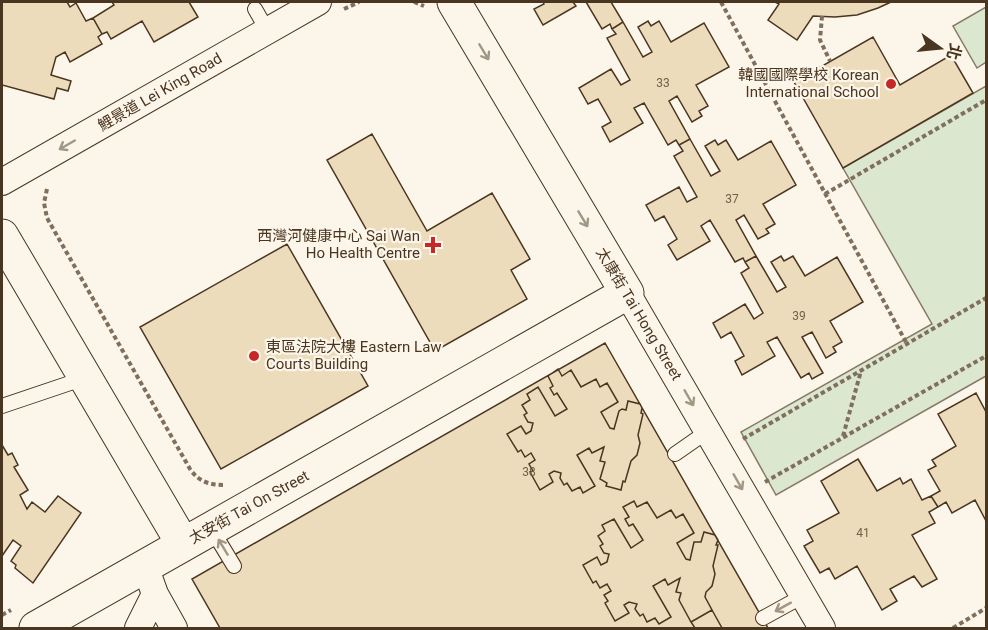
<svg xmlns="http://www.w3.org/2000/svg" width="988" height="630" viewBox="0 0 988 630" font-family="Roboto,'Noto Sans TC',sans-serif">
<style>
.green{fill:#dce7d0;stroke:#887966;stroke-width:1.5}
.building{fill:#ecdcbc;stroke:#4a3520;stroke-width:1.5}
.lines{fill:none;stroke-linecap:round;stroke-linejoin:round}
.lane-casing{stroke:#4a3520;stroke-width:16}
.street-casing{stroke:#4a3520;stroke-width:28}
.secondary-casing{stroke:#4a3520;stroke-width:35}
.path{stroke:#7f6f5c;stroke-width:4;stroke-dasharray:4.5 3;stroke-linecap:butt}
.lane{stroke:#fbf6e9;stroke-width:14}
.street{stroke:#fbf6e9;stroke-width:26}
.secondary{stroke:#fbf6e9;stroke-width:33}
.oneway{stroke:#a29684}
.poi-dot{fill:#c62828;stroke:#fbf6e9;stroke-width:2}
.labels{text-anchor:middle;stroke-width:4.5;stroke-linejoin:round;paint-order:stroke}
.number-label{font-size:12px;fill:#725f47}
.poi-label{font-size:15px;fill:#4a3520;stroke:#fbf6e9;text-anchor:end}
.street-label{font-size:15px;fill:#4a3520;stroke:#fbf6e9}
</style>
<rect width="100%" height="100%" fill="#fbf6e9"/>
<path class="green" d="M986 7V62L977 68 953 26Z
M986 86V376L776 495 741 432 932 324 843 168Z"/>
<path class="building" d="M2 2H67L70 7 76 3 86 21 93 18 102 34 98 37 102 44 70 62 65 52 56 57 51 75 71 81 68 91 57 88 54 99 2 85Z
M112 2H189L198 17 154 42 142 21 111 39 107 32 102 34 93 18 114 5Z
M543 2H573L576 6 543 25 534 9 544 4Z
M586 2H611L623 22 612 29 610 24 602 29Z
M775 2H891L878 8 857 15 835 17 813 16 797 40 768 20 779 4Z
M648 21 651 26 659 21 671 42 704 23 729 67 696 85 708 106 699 111 702 116 692 122 677 96 669 101 690 139 679 145 676 140 668 145 644 103 634 108 643 123 610 142 602 127 611 122 598 99 588 104 579 88 611 69 621 85 630 80 607 38 616 34 612 29 623 22 643 57 652 52 638 27Z
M873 37 900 85 951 55 973 93 843 168 794 82Z
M372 134 427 231 492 193 530 259 511 270 527 299 435 351 327 160Z
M690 139 711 176 720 171 705 146 715 140 718 145 726 140 738 160 771 141 796 185 763 204 775 224 766 229 769 233 758 239 744 215 736 220 756 256 745 262 743 258 735 262 710 220 701 226 710 241 677 260 668 245 677 239 664 216 655 221 646 205 679 187 687 202 697 197 674 156 683 151 679 145Z
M287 244 368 386 221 469 140 327Z
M756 256 777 292 786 287 771 262 781 256 784 261 793 256 805 276 837 257 863 302 830 321 842 342 833 347 836 352 826 358 812 332 802 337 823 373 812 379 809 373 801 378 777 337 767 342 775 356 742 375 735 361 744 356 731 332 721 338 713 323 745 304 754 319 763 313 741 273 749 268 745 262Z
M605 343 768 628H220L192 579Z
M558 369 562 376 571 370 581 387 596 379 600 387 607 383 618 402 601 412 610 428 614 429 619 411 622 409 626 410 628 401 640 404 642 408 641 413 643 414 638 435 640 443 637 455 631 461 625 482 623 481 621 490 606 486 607 483 600 479 605 462 600 461 604 447 592 453 589 448 577 455 595 486 583 493 580 487 572 491 567 483 564 485 560 478 561 473 554 471 549 474 553 482 540 490 530 472 533 471 529 464 535 460 531 453 525 457 521 450 518 452 507 434 521 426 526 434 531 431 533 423 528 422 524 415 527 413 522 405 530 400 527 394 538 387 555 416 567 409 557 393 554 395 550 388 553 386 548 376Z
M976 393 986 412V521L975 500 952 513 946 502 938 507 931 496 940 491 928 470 936 466 932 460 956 446 938 414Z
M2 445 8 455 12 453 18 465 14 467 28 490 20 495 27 509 32 502 45 512 58 496 81 513 33 583 15 568 16 565 11 561 21 546 13 540 2 556Z
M858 459 877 491 900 478 903 484 911 479 922 500 931 496 938 507 929 512 935 523 912 535 937 579 922 587 914 576 890 589 897 601 882 610 857 566 835 579 829 568 820 573 804 546 813 541 807 530 839 513 821 481Z
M634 501 637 507 647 502 657 518 671 510 676 518 683 514 694 533 677 543 686 559 690 560 694 542H701L704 532 715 535 718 540 716 545H718L713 566 715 574 712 586 706 592 705 597 712 610 691 622 679 600 681 593 676 592 680 578 668 585 665 579 653 586 671 617 659 624 655 618 647 622 643 614 640 616 635 609 637 604 629 602 624 605 629 613 615 621 605 603 608 601 604 595 611 591 607 584 600 588 596 581 593 583 583 565 597 557 601 565 607 562 609 554 604 553 600 546 603 544 598 536 605 531 602 525 614 519 631 548 643 540 633 524 629 526 625 519 629 517 623 507Z
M712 610 722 628H695L691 622Z"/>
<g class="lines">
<g class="lane-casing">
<path id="lane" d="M255 9 267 30
M2 406 85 378
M675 454 708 431
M211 528 234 566
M763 618 803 596"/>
</g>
<g class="street-casing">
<path id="street" d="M2 182 318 2
M627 293 822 628
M145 566 155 594 174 628
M138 628 155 594"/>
</g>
<g class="secondary-casing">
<path id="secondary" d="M2 236 183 544
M36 628 627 293 454 2"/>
</g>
<path class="path" d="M414 2 424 6
M721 2 907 344
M344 9 359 2
M822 16 820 40 830 61
M47 189 44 203 47 218 190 469C198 481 209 485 223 485
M825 194 986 100
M843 436 861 371
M743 439 986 298
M765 482 986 356
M2 615 11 610
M953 628 986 608"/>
<use href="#lane" class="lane"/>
<use href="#street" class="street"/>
<use href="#secondary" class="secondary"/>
</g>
<defs><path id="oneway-shaft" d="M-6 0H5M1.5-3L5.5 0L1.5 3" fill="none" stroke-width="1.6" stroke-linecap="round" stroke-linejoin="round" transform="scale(1.5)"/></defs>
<g class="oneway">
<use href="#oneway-shaft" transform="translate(484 52) rotate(59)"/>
<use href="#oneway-shaft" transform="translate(67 145) rotate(150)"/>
<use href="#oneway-shaft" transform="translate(583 219) rotate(59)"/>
<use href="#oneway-shaft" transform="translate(689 398) rotate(60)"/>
<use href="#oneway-shaft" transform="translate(738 482) rotate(60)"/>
<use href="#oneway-shaft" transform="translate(223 547) rotate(-121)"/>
<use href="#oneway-shaft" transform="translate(783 607) rotate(151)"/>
</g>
<g class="poi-dot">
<circle cx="891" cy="84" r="6"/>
<path d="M430 236h6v6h6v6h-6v6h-6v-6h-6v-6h6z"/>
<circle cx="254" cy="356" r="6"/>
</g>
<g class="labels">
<g class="number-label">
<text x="663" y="87">33</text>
<text x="732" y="203">37</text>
<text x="799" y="320">39</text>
<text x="529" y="476">38</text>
<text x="863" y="537">41</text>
</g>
<g class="poi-label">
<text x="879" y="80">韓國國際學校 Korean<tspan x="879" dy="17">International School</tspan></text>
<text x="420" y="241">西灣河健康中心 Sai Wan<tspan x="420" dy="17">Ho Health Centre</tspan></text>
<text x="266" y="352" text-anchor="start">東區法院大樓 Eastern Law<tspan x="266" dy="17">Courts Building</tspan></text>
</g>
<g class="street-label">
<text transform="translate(160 92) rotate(-30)" y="5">鯉景道 Lei King Road</text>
<text transform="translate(639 314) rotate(59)" y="5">太康街 Tai Hong Street</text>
<text transform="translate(249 507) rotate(-29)" y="5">太安街 Tai On Street</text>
</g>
</g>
<rect width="988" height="630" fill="none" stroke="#4a3520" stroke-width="6"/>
<g transform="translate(940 48) rotate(105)" stroke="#fbf6e9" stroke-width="4.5" paint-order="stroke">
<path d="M0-4.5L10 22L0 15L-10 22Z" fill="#4a3520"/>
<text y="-9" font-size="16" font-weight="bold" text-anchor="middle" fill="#4a3520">北</text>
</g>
</svg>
